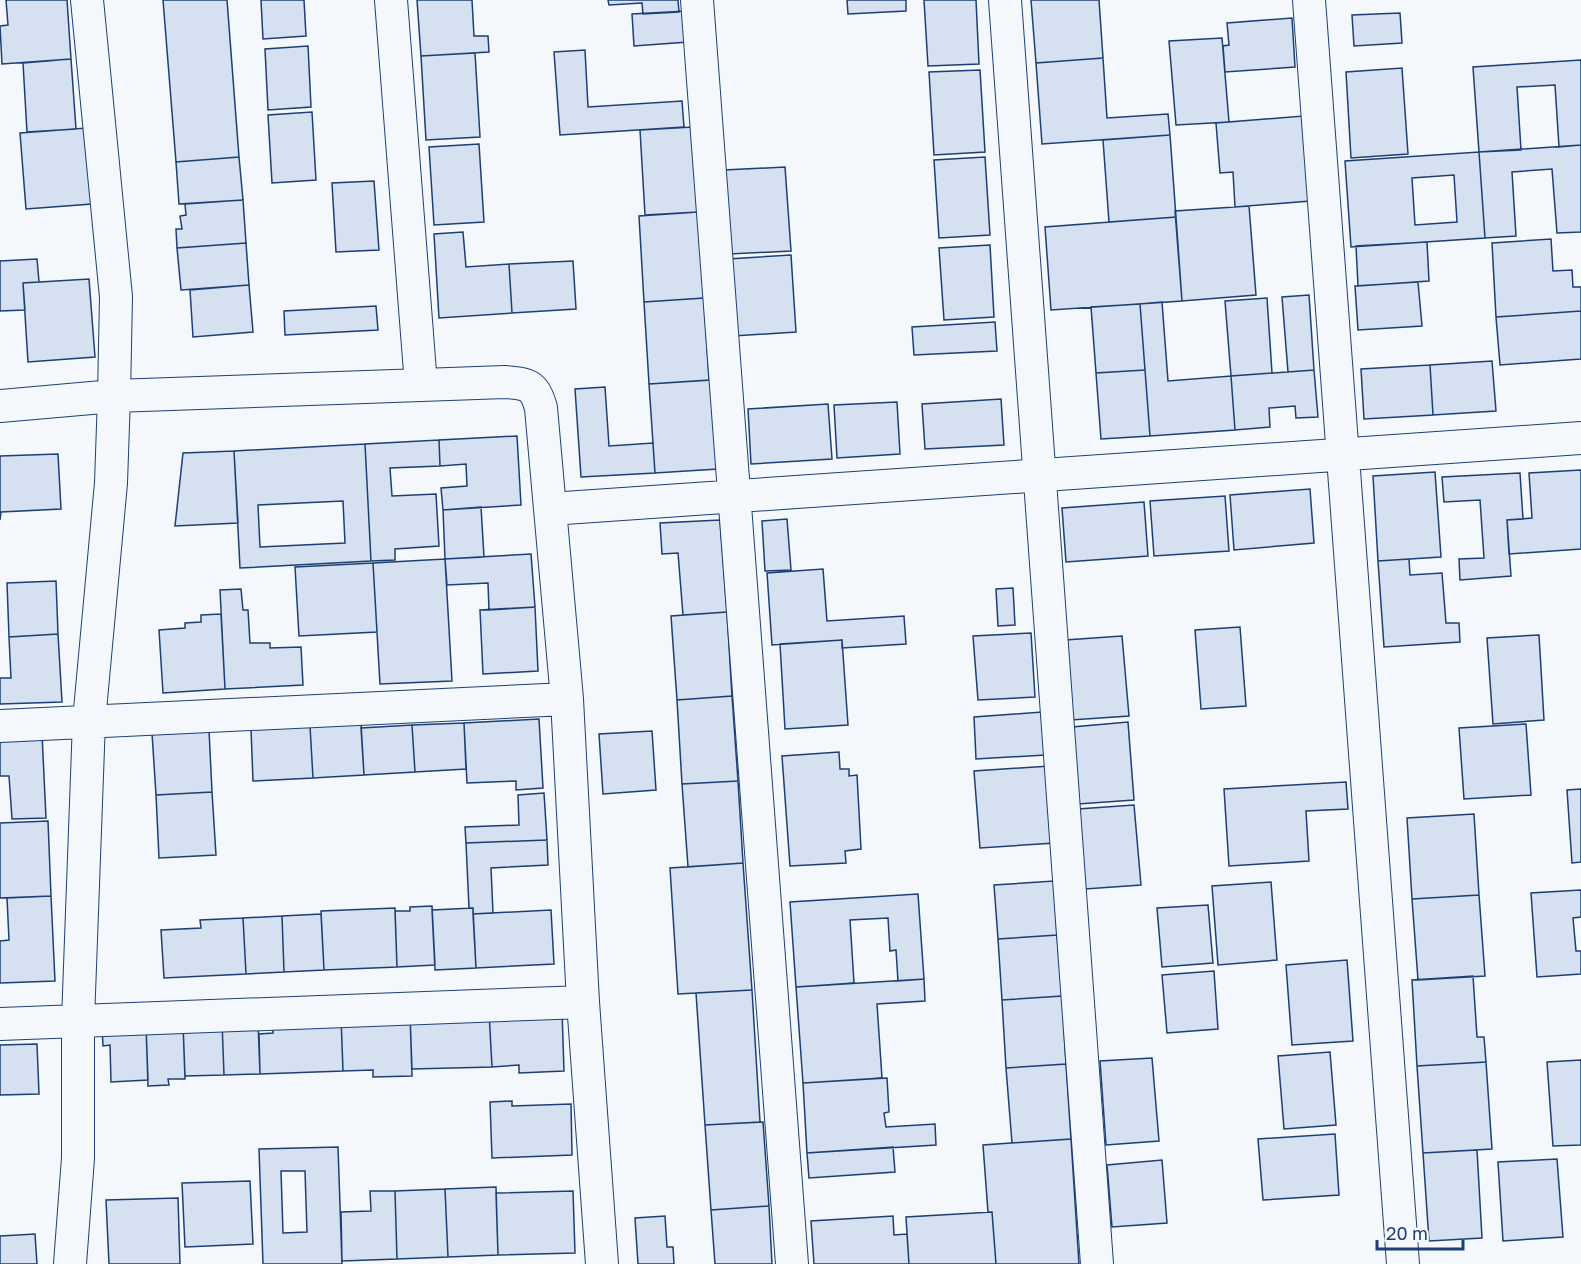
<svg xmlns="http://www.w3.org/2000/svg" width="1581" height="1264" viewBox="0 0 1581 1264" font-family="'Golos Text',sans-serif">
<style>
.building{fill:#d5e0f0;stroke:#1d3f73;stroke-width:1.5;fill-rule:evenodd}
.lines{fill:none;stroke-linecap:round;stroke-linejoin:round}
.minor-casing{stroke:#1d3f73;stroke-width:34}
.minor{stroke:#f4f7fb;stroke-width:32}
</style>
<rect width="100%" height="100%" fill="#f4f7fb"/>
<path class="building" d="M6 0H67L71 59 2 64 0 26 8 25Z
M163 0H227L239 157 176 162Z
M261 0H304L306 36 263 39Z
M417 0H472L474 36H488L489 52 421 56Z
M608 0H678L679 12 643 14 642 3 609 5Z
M847 0H906V11L848 14Z
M924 0H976L979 64 928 66Z
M1031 0H1099L1103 58 1036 63Z
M686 11 688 42 634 46 632 14Z
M1400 13 1402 43 1354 46 1352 15Z
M1292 18 1295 67 1225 72 1223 46 1229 45 1227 23Z
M1222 38 1229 122 1176 125 1169 41Z
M308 46 311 107 268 110 265 49Z
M585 50 588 107 682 101 684 127 560 135 554 52Z
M475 53 480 137 426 140 421 56Z
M1103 58 1107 118 1168 114 1170 135 1042 144 1036 63Z
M71 59 76 129 27 132 23 63Z
M1581 60V145L1559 147 1555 85 1517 87 1521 150 1479 152 1473 67Z
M1402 68 1408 154 1351 158 1346 72Z
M980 70 985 152 934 155 929 72Z
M312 112 316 180 272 183 268 115Z
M1303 116 1310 201 1235 207 1233 172 1220 173 1216 123Z
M693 127 698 212 645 215 640 130Z
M87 128 92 204 26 209 20 133Z
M1170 135 1176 217 1109 222 1103 140Z
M479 144 484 222 434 225 429 147Z
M1581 145V232L1557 233 1552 169 1512 172 1516 236 1485 238 1479 152Z
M1479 152 1485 238 1351 247 1345 161ZM1454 175 1457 222 1415 225 1412 178Z
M239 157 243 200 179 204 176 162Z
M985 157 990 235 939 238 934 160Z
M785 167 791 251 729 254 724 170Z
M374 181 379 250 336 252 332 183Z
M243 200 246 243 177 248 176 229H182L180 216 186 215 185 204Z
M1249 206 1256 295 1182 301 1175 211Z
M698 212 704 298 644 302 639 216Z
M1176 217 1182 301 1051 310 1045 227Z
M463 232 466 267 509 264 512 313 439 318 434 234Z
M1551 239 1553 271 1572 270 1573 287H1581V311L1496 317 1492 243Z
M1427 242 1429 281 1358 286 1356 246Z
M246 243 249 285 181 290 177 248Z
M990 245 994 317 944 320 939 248Z
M791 255 796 332 733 336 728 259Z
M37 259 39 282 23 283 25 310 0 311V261Z
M573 261 576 309 512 313 509 264Z
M89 279 95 357 28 362 23 283Z
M1418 282 1422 326 1358 330 1355 286Z
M249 285 253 332 193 337 190 290Z
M1309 295 1314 370 1288 372 1282 297Z
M704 298 709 380 649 384 644 302Z
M1267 298 1272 373 1231 376 1225 301Z
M1162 302 1168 381 1231 376 1235 430 1150 436 1140 304Z
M1140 304 1145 370 1096 373 1091 307Z
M376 306 378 330 285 335 284 311Z
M1581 311V359L1500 365 1496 317Z
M995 322 997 351 914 355 912 327Z
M1492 361 1496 411 1433 415 1430 365Z
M1430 365 1433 415 1364 419 1361 369Z
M1145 370 1150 436 1101 439 1096 373Z
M1314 370 1318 417 1296 418 1295 406 1269 408 1270 427 1235 430 1231 376Z
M712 380 718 469 655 473 649 384Z
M605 387 609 446 653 443 655 473 581 477 575 389Z
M1001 399 1004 445 925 449 922 404Z
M897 402 900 454 837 458 834 405Z
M828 404 832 459 751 464 748 409Z
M517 436 521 505 443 510 441 488 467 486 466 464 440 466 439 440Z
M439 440 440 466 390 468 392 496 436 494 439 546 395 549V560L371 561 365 444Z
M365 444 371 561 240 568 234 451ZM343 501 345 543 260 547 258 505Z
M234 451 238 523 175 526 183 453Z
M58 454 61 509 1 512 0 520V456Z
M1581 470V549L1509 554 1507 520 1532 518 1529 473Z
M1435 472 1441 557 1378 561 1373 476Z
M1520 473 1523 519 1507 520 1511 576 1460 580 1459 559 1484 558 1480 500 1444 502 1442 477Z
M1310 489 1314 543 1234 550 1230 495Z
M1225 496 1229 551 1154 556 1150 501Z
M1144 502 1148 556 1066 562 1062 508Z
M481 507 484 557 445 559 443 510Z
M787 519 791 570 765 571 762 521Z
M720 520 727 612 683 615 678 553 662 554 660 523Z
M531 554 535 607 489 610 488 583 447 585 445 559Z
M445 559 452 681 380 684 373 563Z
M1409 559 1410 575 1442 573 1446 623H1459L1460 642 1384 647 1378 561Z
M373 563 377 632 299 636 295 567Z
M823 569 827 621 904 616 906 644 842 648V640L772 645 767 573Z
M56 581 58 634 9 637 7 583Z
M1013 588 1015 625 998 626 996 589Z
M241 589 243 610H248L250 643H270V648L301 647 303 685 225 689 220 590Z
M535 607 538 671 483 674 480 610Z
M727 612 732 696 677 700 671 616Z
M221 614 225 689 163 693 159 630 185 628V623L201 622V615Z
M1240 627 1246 706 1201 709 1195 630Z
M1031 633 1035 697 978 700 973 636Z
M58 634 62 702 0 704V678H11L9 637Z
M1539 635 1544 720 1493 724 1487 638Z
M1122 636 1129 716 1071 720 1065 640Z
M842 640 848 725 785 729 780 644Z
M732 696 738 781 682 784 677 700Z
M1042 712 1045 755 976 759 974 717Z
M539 719 543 788 516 790V781L467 783 464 723Z
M1128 722 1134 800 1078 804 1072 727Z
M361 723 364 775 313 778 310 726Z
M464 723 466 769 415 772 412 725Z
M1526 724 1531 795 1464 799 1459 728Z
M412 725 415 772 364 775 361 728Z
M310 726 313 778 253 781 251 729Z
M209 730 212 792 156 795 152 733Z
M652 731 656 790 603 794 599 734Z
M42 734 46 818 12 819 9 776H0V736Z
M839 752 840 769H849V776L857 775 861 849 845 851 846 863 790 866 782 756Z
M1050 766 1055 843 980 848 974 771Z
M738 781 743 863 688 867 682 784Z
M1346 782 1348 809 1306 811 1309 861 1229 866 1224 789Z
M1581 789V862L1572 863 1567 790Z
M212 792 216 855 159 858 156 795Z
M544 793 547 840 466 843 465 827 519 825 518 795Z
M1134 805 1141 885 1085 889 1078 809Z
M1474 814 1479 895 1412 899 1407 818Z
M48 821 51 896 0 898V823Z
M547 840 548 865 491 868 493 913 473 914V908H469L466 843Z
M743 863 752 990 678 994 670 868Z
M1054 881 1057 935 998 939 994 885Z
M1271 882 1277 960 1218 965 1212 886Z
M1581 890V917L1573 918 1576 951H1581V974L1537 977 1531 893Z
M918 894 924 979 898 981 896 950 890 951 888 918 850 920 854 983 796 987 790 902Z
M1479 895 1485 976 1418 980 1412 899Z
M51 896 55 981 0 983V941L9 940 7 898Z
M1208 905 1213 963 1162 967 1157 908Z
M432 906 435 965 397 967 395 911H410V907Z
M395 908 397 967 324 970 321 911Z
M473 908 476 968 435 970 432 910Z
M551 910 554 964 476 968 473 914Z
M321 914 324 970 284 972 282 916Z
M282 916 284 972 246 974 243 918Z
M243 918 246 974 164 978 161 930 201 928 200 920Z
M1057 935 1062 996 1002 1000 998 939Z
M1347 960 1353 1041 1292 1045 1286 965Z
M1214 971 1218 1029 1167 1033 1162 975Z
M1473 976 1477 1037H1484L1486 1062 1417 1066 1412 980Z
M924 979 925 1001 877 1004 882 1078 803 1083 796 987Z
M752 990 760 1122 705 1125 696 993Z
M1062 996 1066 1064 1006 1068 1002 1000Z
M562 1010 564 1071 519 1073V1065L492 1067 489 1012Z
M489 1012 492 1067 412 1069 410 1014Z
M410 1014 412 1076 373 1077V1070L343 1071 341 1017Z
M341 1017 343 1071 260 1074 259 1034 273 1033 272 1019Z
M258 1021 260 1074 224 1075 222 1022Z
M222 1022 224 1075 185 1076 183 1024Z
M183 1024 185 1079H168L169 1085 148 1086 146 1025Z
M146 1025 148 1080 111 1082 110 1045 103 1046 102 1026Z
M37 1044 39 1094 0 1095V1045Z
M1330 1052 1336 1125 1284 1129 1278 1056Z
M1152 1058 1159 1141 1106 1145 1100 1061Z
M1581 1060V1145L1553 1146 1547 1062Z
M1486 1062 1492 1149 1423 1153 1417 1066Z
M1066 1064 1071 1139 1012 1143 1006 1068Z
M887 1078 889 1112 884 1113 886 1127 935 1124 936 1145 807 1153 803 1083Z
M512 1101V1106L571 1104 572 1155 492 1158 490 1102Z
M763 1122 769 1206 711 1210 705 1125Z
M1335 1134 1339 1195 1263 1200 1258 1139Z
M1071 1139 1079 1264H996L992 1212H988L983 1145Z
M338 1147 342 1264H263L259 1149ZM281 1171H305L307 1232 283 1233Z
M893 1147 895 1172 809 1178 807 1153Z
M1477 1150 1482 1238 1429 1241 1423 1153Z
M1557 1159 1563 1237 1503 1241 1498 1162Z
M1162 1160 1167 1223 1112 1227 1107 1165Z
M250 1181 253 1244 185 1247 182 1183Z
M496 1187 498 1255 448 1257 445 1189Z
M445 1189 448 1257 397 1259 395 1191Z
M370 1191H395L397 1259 342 1261 341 1212 371 1211Z
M573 1191 575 1253 498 1255 496 1193Z
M178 1198 180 1264H109L106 1200Z
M769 1206 772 1264H715L711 1210Z
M992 1212 996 1264H909L906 1217Z
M665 1216 667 1247H673L674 1264H638L635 1218Z
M893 1216 894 1235 907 1234 909 1264H814L811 1221Z
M35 1234 37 1264H0V1236Z"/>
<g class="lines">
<g class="minor-casing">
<path id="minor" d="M391 0 421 385
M697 0 792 1264
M1005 0 1097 1264
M1309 0 1403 1264
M0 406 114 396 505 382C528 384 534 384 541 408L567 699 583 1002 602 1264
M550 509 1581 438
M0 726 567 699
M0 1024 583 1002
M70 1264 78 1158V1021L89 721 111 483 114 396 116 297 87 0"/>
</g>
<use href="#minor" class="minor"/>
</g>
<path d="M1377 1240v9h86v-9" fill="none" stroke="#1d3f73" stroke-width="3"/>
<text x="1386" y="1240" font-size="18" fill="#1d3f73" stroke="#f4f7fb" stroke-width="4.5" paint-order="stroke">20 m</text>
</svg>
